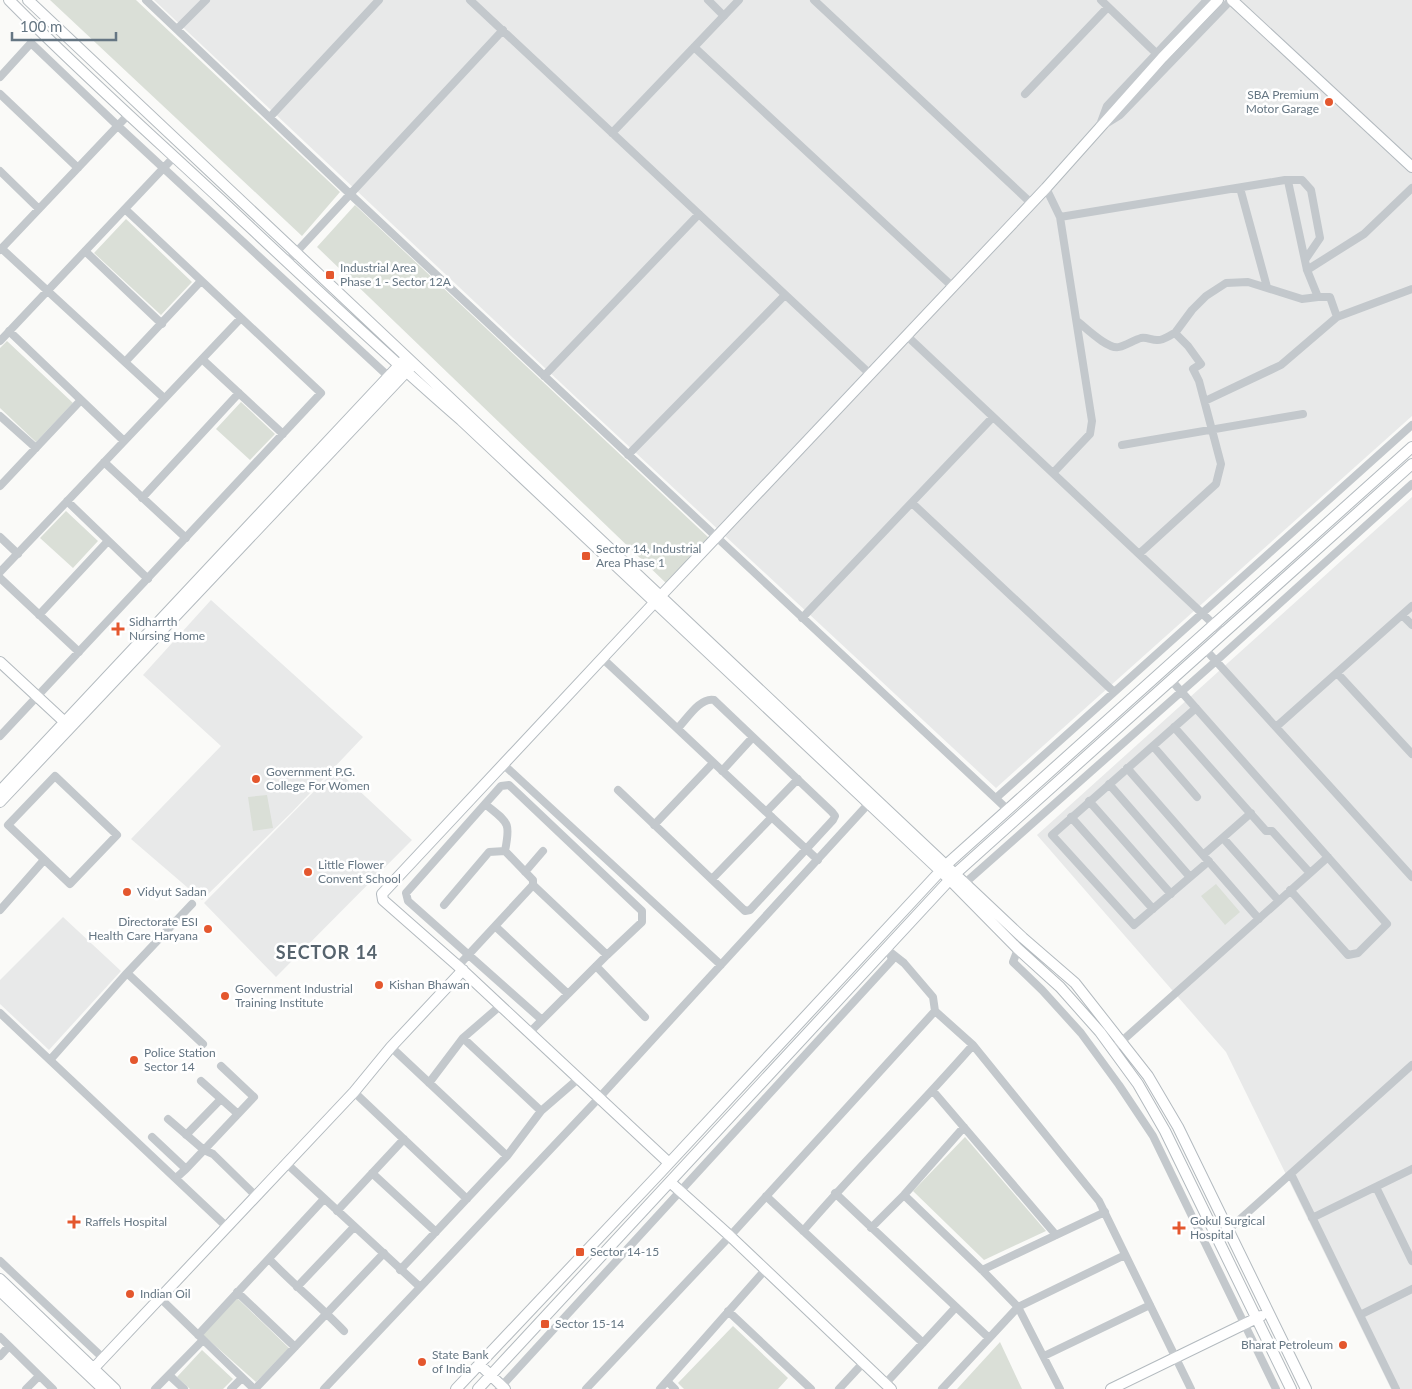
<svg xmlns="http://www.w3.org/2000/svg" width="1412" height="1389" viewBox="0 0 1412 1389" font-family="Lato,sans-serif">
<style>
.built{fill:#e8e9e9}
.green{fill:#dadfd7}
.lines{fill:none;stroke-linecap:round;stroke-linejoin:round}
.secondary-casing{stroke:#b3babf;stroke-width:12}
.street{stroke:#c3c8cc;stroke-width:8}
.secondary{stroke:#fff;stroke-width:10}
.poi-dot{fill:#e4572e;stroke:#fff;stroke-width:2}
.labels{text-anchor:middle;stroke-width:5;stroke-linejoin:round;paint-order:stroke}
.poi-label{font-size:12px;fill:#657683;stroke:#fff;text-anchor:start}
.district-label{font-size:18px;font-weight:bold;letter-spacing:1px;fill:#57646e;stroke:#fff}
</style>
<rect width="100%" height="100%" fill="#fafaf8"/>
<path class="built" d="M154 0H1412V416L996 788 579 400Z
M1412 497V1389H1391L1226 1052 1037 835Z
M211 600 363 737 293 811 202 900 131 839 221 746 143 675Z
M336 769 412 840 276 977 204 903Z
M63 917 121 971 49 1050 0 1004V980Z"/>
<path class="green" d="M50 0H136L340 192 302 236Z
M355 205 709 538 666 583 317 247Z
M126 219 192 282 161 315 94 253Z
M7 341 73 403 36 442 0 408V348Z
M241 402 275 434 250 460 216 429Z
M66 511 98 541 73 568 40 538Z
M267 795 273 828 253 831 248 797Z
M1216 884 1240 912 1225 925 1201 896Z
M965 1137 1046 1231 984 1260 913 1191Z
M237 1298 289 1348 256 1382 202 1334Z
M733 1326 788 1378 778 1389H684L678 1383Z
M1000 1342 1022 1389H957Z
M202 1350 233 1379 223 1389H190L177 1377Z"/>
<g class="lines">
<g class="secondary-casing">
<path id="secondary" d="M9 0C77 69 150 134 221 200 300 274 379 349 461 420L950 880 1018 949 1060 987 1100 1032 1138 1084 1165 1131 1291 1389
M28 0 1023 938 1075 983 1148 1076 1178 1127 1306 1389
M1232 0 1412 167
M0 662 69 726
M0 791 403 361
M0 802 410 368
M669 1163 458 966 383 900 382 894 654 603 1046 188 1162 58 1218 0
M670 1182 730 1236 891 1389
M0 1279 115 1389
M0 1291 103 1389
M479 1364 505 1389
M94 1368 354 1092 391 1047 463 970
M456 1389 660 1173 946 865 1412 447
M478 1389 955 874 1412 464
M1111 1389 1261 1316"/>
</g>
<path class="street" d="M146 0 350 194 1007 809
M470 0 871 375
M708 0 724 16
M814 0 1031 203
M1101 0 1157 54
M177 29 206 0
M694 47 953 287
M0 77 31 43 118 126 388 376
M0 94 78 168
M1025 94 1108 7
M270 117 379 0
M1107 123 1120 115 1231 0
M1100 125 1107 106 1207 0
M612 133 739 0
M0 171 39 209
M1285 180H1302L1311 190 1320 238 1305 260
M1046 188 1060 217
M1240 188 1267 287
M1 248 164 398
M0 250 128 115
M85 251 162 324
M287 262 503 30
M1307 270 1364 234 1412 188
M1077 321C1086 328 1108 350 1119 347 1127 345 1134 340 1141 338 1147 337 1151 340 1157 340 1162 341 1170 335 1175 333L1188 346 1201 364 1193 369 1199 381 1221 464 1216 484 1139 554
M9 331 124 441
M1175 333 1192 310 1206 296 1226 283 1248 282 1302 299 1318 297
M907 336 1223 633
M0 341 174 157
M202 359 283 434
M125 362 201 281
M544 376 699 214
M1205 401 1281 365 1337 317
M0 416 36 448
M1122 445 1303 414
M628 455 785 295
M104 462 186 538
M1053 473 1090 434 1092 421 1060 217 1285 180 1288 181 1307 270 1318 297H1330L1337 317 1412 289
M0 486 81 400
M142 498 239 393
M67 501 148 579
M912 503 1114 692
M0 537 18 554
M0 572 241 318
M0 578 79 652
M39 615 108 541
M1402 615 1412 625
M802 618 993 417
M1205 649 1412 877
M602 658C674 725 745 793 818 860
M1337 673 1412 754
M1171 680 1387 924 1358 953 1348 955 1290 890
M1196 708 1052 835 1134 925 1209 861
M1174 727 1266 831H1272L1310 873
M1276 727 1412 606
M0 736 321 393 125 209
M1153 746 1197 797
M503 764 721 965
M1127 768 1259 919
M722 771 753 737
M55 776 117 835 70 884 8 825Z
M1109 784 1190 877
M618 790 745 911 750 910 833 820 835 816 832 812 714 700C700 697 687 719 678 728
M996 798 1412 425
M1089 801 1171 894
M485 804C508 823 511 821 505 851
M766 812 798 779
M1071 817 1153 909
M654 825 713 763
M1223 838 1279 901
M1203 855 1251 813
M525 872 543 851
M712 879 772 817
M965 883 1216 661 1412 484
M444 905 489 852 505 851 533 880V885
M0 910 44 860
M495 926 568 994
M1018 949 1013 962 1042 990 1081 1033 1119 1085 1153 1136 1276 1389
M890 952 904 963 933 997 935 1011 973 1045 1099 1201 1191 1389
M458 966 533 885 607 955 529 1033
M596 966 645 1017
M127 973 192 904
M0 1013 227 1227
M542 1020 408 901 406 893 501 786 509 785 642 911V922L607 955
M463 1038 541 1111
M391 1047 507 1156
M1113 1049 1328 857
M50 1060 127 973 203 1044
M201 1081 238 1114
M429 1083 463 1038 500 1006
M933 1091 1056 1235
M354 1092 467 1199
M168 1119 204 1150 213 1154 256 1196
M186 1135 221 1099
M152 1137 186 1169 176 1178
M286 1163 420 1287
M186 1169 254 1097 221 1066
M372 1173 436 1232
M1291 1174 1396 1389
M1376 1187 1412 1261
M835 1193 989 1338
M904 1195 982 1270 1018 1307 1060 1389
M766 1196 923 1343
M337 1211 404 1139
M1312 1218 1412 1169
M871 1228 904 1195 964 1127
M803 1231C858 1167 918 1108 973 1045
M1218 1239 1412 1065
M269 1259C293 1284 320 1306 344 1331
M0 1261 103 1358
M400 1270 507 1156 541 1111 578 1079
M982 1270 1105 1212
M297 1287 354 1227
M237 1292 295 1347
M160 1298 254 1389
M728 1311 811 1389
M1360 1315 1412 1289
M198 1335 324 1199
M0 1337 53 1389
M0 1356 9 1346
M1044 1356 1150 1305
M169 1375 184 1389
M667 1381 675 1389
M885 1384 956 1307
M26 1389 39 1376
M155 1389 203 1340
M231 1389 242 1378
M255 1389 384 1253
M324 1389 598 1099 871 801
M499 1389 892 960 888 947
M586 1389 730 1236 935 1011
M660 1389 765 1270
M839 1389 863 1363
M942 1389 1018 1307 1125 1255"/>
<use href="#secondary" class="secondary"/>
</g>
<g class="poi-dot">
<circle cx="1329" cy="102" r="5"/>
<rect x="325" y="270" width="10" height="10" rx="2.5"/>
<rect x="581" y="551" width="10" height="10" rx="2.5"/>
<path d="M115.5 621.5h5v5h5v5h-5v5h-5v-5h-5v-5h5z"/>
<circle cx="256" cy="779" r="5"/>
<circle cx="308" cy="872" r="5"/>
<circle cx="127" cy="892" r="5"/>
<circle cx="208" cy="929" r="5"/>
<circle cx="379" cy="985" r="5"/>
<circle cx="225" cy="996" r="5"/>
<circle cx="134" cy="1060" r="5"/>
<path d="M71.5 1214.5h5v5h5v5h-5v5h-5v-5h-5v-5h5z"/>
<path d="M1176.5 1220.5h5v5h5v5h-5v5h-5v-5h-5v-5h5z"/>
<rect x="575" y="1247" width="10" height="10" rx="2.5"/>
<circle cx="130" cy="1294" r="5"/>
<rect x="540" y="1319" width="10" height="10" rx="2.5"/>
<circle cx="1343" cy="1345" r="5"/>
<circle cx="422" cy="1362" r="5"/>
</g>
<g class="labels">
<g class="poi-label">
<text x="1319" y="99" text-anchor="end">SBA Premium<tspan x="1319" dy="14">Motor Garage</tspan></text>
<text x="340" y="272">Industrial Area<tspan x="340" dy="14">Phase 1 - Sector 12A</tspan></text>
<text x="596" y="553">Sector 14, Industrial<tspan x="596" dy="14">Area Phase 1</tspan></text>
<text x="129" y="626">Sidharrth<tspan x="129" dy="14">Nursing Home</tspan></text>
<text x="266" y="776">Government P.G.<tspan x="266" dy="14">College For Women</tspan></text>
<text x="318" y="869">Little Flower<tspan x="318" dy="14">Convent School</tspan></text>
<text x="137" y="896">Vidyut Sadan</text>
<text x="198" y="926" text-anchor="end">Directorate ESI<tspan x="198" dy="14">Health Care Haryana</tspan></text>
<text x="389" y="989">Kishan Bhawan</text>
<text x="235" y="993">Government Industrial<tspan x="235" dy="14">Training Institute</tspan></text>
<text x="144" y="1057">Police Station<tspan x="144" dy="14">Sector 14</tspan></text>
<text x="1190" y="1225">Gokul Surgical<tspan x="1190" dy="14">Hospital</tspan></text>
<text x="85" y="1226">Raffels Hospital</text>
<text x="590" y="1256">Sector 14-15</text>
<text x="140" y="1298">Indian Oil</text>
<text x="555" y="1328">Sector 15-14</text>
<text x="1333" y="1349" text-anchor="end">Bharat Petroleum</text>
<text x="432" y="1359">State Bank<tspan x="432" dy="14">of India</tspan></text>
</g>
<g class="district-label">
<text x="327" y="959">SECTOR 14</text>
</g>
</g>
<path d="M12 32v8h104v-8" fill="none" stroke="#657683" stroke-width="2.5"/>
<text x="20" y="32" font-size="15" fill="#657683" stroke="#ffffff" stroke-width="4" paint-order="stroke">100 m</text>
</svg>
